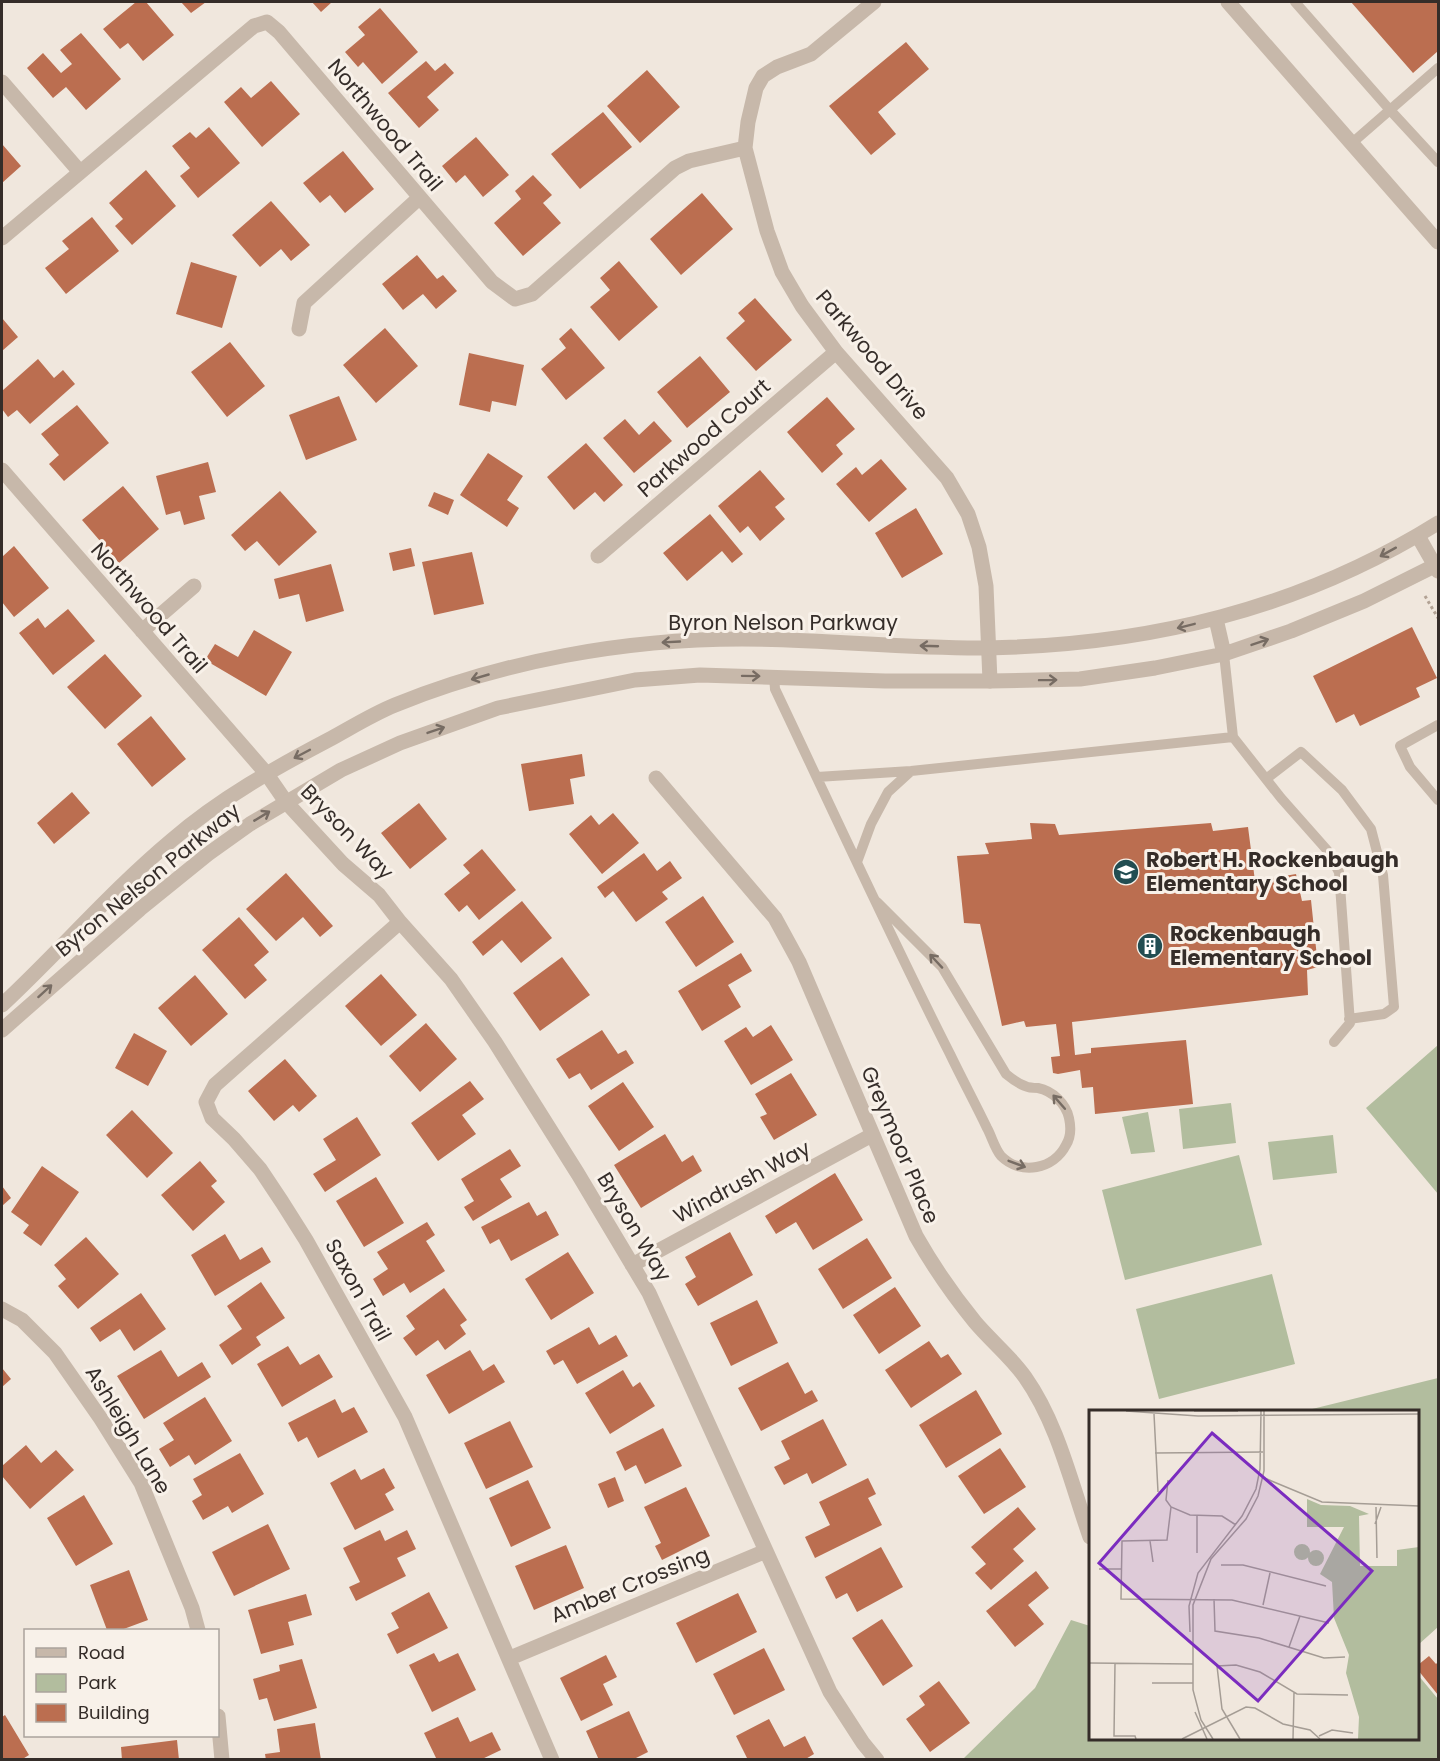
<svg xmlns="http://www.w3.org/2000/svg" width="1440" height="1761" viewBox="0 0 1440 1761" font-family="Poppins,sans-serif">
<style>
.green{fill:#b2bd9e}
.building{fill:#bb6e50}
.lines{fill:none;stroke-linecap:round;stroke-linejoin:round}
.path{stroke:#b2a294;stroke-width:3;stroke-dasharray:3 3;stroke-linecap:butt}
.service{stroke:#c7b8aa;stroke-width:10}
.minor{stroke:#c7b8aa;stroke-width:15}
.tertiary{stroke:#c7b8aa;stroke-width:15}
.oneway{stroke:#776c63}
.labels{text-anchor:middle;stroke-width:6;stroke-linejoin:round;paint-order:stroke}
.street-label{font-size:21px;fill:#352d29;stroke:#f8f1e9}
.poi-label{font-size:21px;font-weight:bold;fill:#352d29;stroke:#f8f1e9;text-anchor:start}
.inset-road{fill:none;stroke:#a59d95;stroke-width:1.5}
.view{fill:#7b2cbf;fill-opacity:0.15;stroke:#7b2cbf;stroke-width:3}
.inset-edge{fill:none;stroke:#352d29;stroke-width:3}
</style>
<rect width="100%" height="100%" fill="#f0e7dd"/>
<path class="green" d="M1438 1045V1194L1366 1108Z
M1231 1103 1236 1143 1183 1149 1179 1109Z
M1148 1112 1155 1152 1131 1154 1122 1117Z
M1333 1135 1337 1173 1273 1180 1268 1142Z
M1239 1155 1262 1245 1125 1280 1102 1190Z
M1272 1274 1295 1364 1159 1399 1136 1309Z
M1438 1378V1627L1418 1645V1412L1304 1411Z
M1071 1620 1090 1626V1738H1418V1675L1438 1699V1759H963L1035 1688Z"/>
<path class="building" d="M136 2H146L174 35 143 61 128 43 120 49 103 29Z
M181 2H206L191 13Z
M312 2H332L321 12Z
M1351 2H1438V51L1413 73Z
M380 8 418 52 382 84 363 62 358 67 345 52 365 35 358 27Z
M81 33 121 79 86 110 66 87 53 98 27 68 43 53 61 73 72 64 60 50Z
M906 42 929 69 878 112 896 134 871 155 829 106Z
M426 61 435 71 445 63 454 73 427 97 439 110 419 128 388 93Z
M647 70 680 107 640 143 607 106Z
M271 81 300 114 262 147 224 102 241 87 251 98Z
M603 112 632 147 580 189 551 154Z
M209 127 240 163 198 198 180 176 190 168 172 146 190 132 196 138Z
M476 137 509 175 483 197 465 175 456 183 442 166Z
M2 144 21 166 2 183Z
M343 151 374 189 345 213 330 195 320 203 303 183Z
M146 170 176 206 132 245 115 226 123 219 109 203Z
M533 175 552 195 543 203 561 223 523 256 494 223 521 199 515 191Z
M702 193 733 229 681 275 650 239Z
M271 201 310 245 291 261 281 249 260 267 232 235Z
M92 217 119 251 66 294 45 268 69 249 62 241Z
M417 255 437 279 443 275 457 291 436 309 423 294 403 310 382 284Z
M619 261 658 307 619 341 590 307 610 290 600 278Z
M191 262 237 276 222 328 176 314Z
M755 298 792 340 756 371 726 338 745 321 738 313Z
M2 318 18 337 2 351Z
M385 328 418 366 376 403 343 365Z
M571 328 605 368 566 400 541 369 566 348 559 339Z
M230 342 265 386 227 417 191 372Z
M469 353 524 365 516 406 492 401 490 412 459 405Z
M700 356 730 392 687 428 657 392Z
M38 359 54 378 63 370 75 384 30 424 17 410 8 417 2 409V391Z
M339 396 357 440 306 460 289 415Z
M827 397 855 429 836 445 843 454 822 473 787 432Z
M77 405 109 443 64 481 49 464 59 455 41 434Z
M625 419 639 435 654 421 672 441 634 473 603 438Z
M586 443 623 485 604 502 595 492 574 510 547 477Z
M488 453 523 476 507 500 519 508 507 527 460 495Z
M881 459 907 489 869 522 836 484 856 467 862 475Z
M208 462 216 492 199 496 205 519 184 525 180 511 166 515 156 476Z
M760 470 785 499 775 507 785 519 760 541 748 526 740 533 718 506Z
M123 486 159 529 119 563 82 520Z
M280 491 317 532 279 566 257 541 245 551 231 535Z
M434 492 454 500 448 515 428 506Z
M916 508 943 554 902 578 875 533Z
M710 514 743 554 732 563 722 551 687 581 663 553Z
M14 546 49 588 14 617 2 602V557Z
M411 548 415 566 393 571 389 553Z
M472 552 484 604 434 615 422 562Z
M331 564 344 611 306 622 299 594 279 599 274 579Z
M68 609 95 641 53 675 19 633 38 618 45 628Z
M1412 627 1437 678 1416 688 1420 697 1360 726 1354 714 1336 723 1313 676Z
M254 630 292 652 266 696 205 660 215 644 238 657Z
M105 654 142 696 105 729 67 687Z
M151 716 186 759 152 787 117 744Z
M582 754 585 776 570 779 574 804 529 811 521 764Z
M72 792 90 813 54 844 37 823Z
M419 803 447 839 410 869 381 833Z
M613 813 639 843 602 874 569 834 591 815 599 825Z
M1030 823 1055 824 1059 835 1211 823 1213 831 1248 827 1255 881 1296 874 1302 901 1311 900 1318 967 1307 970 1308 995 1072 1022 1075 1055 1091 1053V1048L1186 1040 1193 1104 1095 1114 1093 1087 1082 1088 1080 1070 1058 1074 1053 1073 1051 1057 1060 1056 1056 1024 1026 1027 1024 1021 1002 1026 980 924 964 923 957 856 989 854 985 843 1032 839Z
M482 849 516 890 479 920 467 905 459 912 444 894 470 873 463 865Z
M644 853 657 871 670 861 682 878 662 892 668 899 636 922 613 891 605 898 597 887Z
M286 873 333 926 320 937 303 917 276 941 246 909Z
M703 896 734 942 696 967 665 922Z
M522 901 552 938 521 963 502 940 483 956 472 942Z
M239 917 269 952 254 965 267 980 245 999 202 950Z
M741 953 752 971 728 985 741 1007 702 1031 678 991Z
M562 957 590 995 540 1031 513 993Z
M381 974 417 1015 381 1046 345 1006Z
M195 975 228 1014 191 1046 158 1008Z
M426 1023 457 1059 420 1092 389 1056Z
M771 1025 793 1060 751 1085 724 1041 746 1027 753 1037Z
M602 1030 618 1054 626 1050 634 1063 591 1090 580 1073 569 1079 556 1059Z
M134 1033 167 1051 148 1086 115 1068Z
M285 1059 317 1096 299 1112 293 1105 274 1121 248 1091Z
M791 1073 817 1115 774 1140 760 1117 767 1114 755 1094Z
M470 1081 484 1099 462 1115 476 1134 438 1161 411 1123Z
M623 1082 654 1127 619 1151 588 1106Z
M132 1110 173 1153 147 1178 106 1135Z
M357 1117 381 1155 325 1192 313 1174 336 1160 323 1139Z
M665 1134 682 1162 693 1155 702 1171 641 1208 614 1165Z
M510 1149 521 1166 500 1179 512 1197 473 1221 464 1207 474 1201 461 1179Z
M200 1161 217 1181 211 1186 225 1202 193 1231 161 1195Z
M42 1166 79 1192 41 1246 23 1233 29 1225 11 1212Z
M835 1173 863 1220 813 1250 796 1222 776 1234 765 1216Z
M376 1177 404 1223 364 1247 336 1201Z
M2 1186 11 1198 2 1206Z
M529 1202 537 1216 546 1211 559 1235 511 1261 499 1239 490 1244 481 1227Z
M427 1222 435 1235 426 1241 445 1271 410 1293 404 1283 383 1296 373 1279 388 1269 377 1252Z
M730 1232 753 1275 698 1306 685 1284 696 1277 685 1257Z
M225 1234 240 1260 262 1247 271 1262 215 1296 191 1255Z
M86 1237 119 1274 78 1309 58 1286 66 1279 54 1265Z
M867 1238 892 1278 843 1309 818 1269Z
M568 1252 594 1293 551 1320 525 1279Z
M261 1282 285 1318 256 1337 261 1345 232 1365 219 1345 242 1329 227 1306Z
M895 1287 921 1326 879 1354 853 1315Z
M444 1288 467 1320 460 1325 466 1334 445 1350 438 1340 416 1356 403 1338 415 1329 406 1316Z
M141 1293 166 1329 134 1351 120 1329 100 1342 90 1328Z
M757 1300 778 1343 731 1366 710 1323Z
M589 1327 599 1345 616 1335 628 1356 577 1384 563 1360 554 1365 546 1351Z
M929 1341 941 1358 948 1354 962 1374 911 1408 885 1370Z
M288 1346 300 1365 319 1354 333 1377 282 1407 257 1364Z
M161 1350 178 1377 202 1362 211 1377 144 1419 117 1376Z
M470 1350 483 1371 494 1364 505 1382 449 1414 426 1375Z
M788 1362 805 1394 812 1390 818 1401 761 1431 738 1388Z
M2 1368 11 1379 2 1387Z
M623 1370 633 1387 640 1382 655 1406 610 1434 585 1393Z
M976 1390 1002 1434 946 1468 919 1425Z
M205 1397 232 1441 195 1465 189 1455 170 1467 159 1449 174 1440 163 1423Z
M335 1399 342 1413 354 1407 368 1432 318 1458 307 1437 298 1442 288 1423Z
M823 1419 847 1465 812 1484 807 1473 784 1485 774 1467 790 1459 781 1441Z
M510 1421 533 1467 486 1489 464 1443Z
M663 1428 682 1466 645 1484 636 1465 625 1471 616 1452Z
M26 1445 41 1463 56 1450 74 1470 30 1509 2 1476V1466Z
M1000 1448 1026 1487 984 1514 958 1476Z
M240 1453 264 1494 232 1513 228 1506 203 1520 192 1501 202 1495 193 1479Z
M384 1468 395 1488 385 1494 394 1510 355 1530 330 1483 355 1469 361 1480Z
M615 1477 624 1501 608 1508 598 1484Z
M868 1478 876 1494 868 1498 882 1525 815 1558 805 1537 830 1525 819 1502Z
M528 1480 551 1528 511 1547 489 1498Z
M686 1487 710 1536 662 1560 655 1546 661 1543 644 1507Z
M84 1495 113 1544 76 1566 47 1518Z
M1018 1507 1036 1529 1013 1549 1024 1561 991 1590 975 1573 986 1564 971 1547Z
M268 1524 290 1569 234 1596 212 1552Z
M380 1530 385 1541 407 1530 416 1549 397 1558 406 1576 356 1601 349 1587 360 1582 343 1548Z
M566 1545 584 1588 534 1610 515 1566Z
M881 1547 903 1587 857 1612 847 1593 836 1599 825 1577Z
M129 1570 148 1620 121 1630H107L90 1585Z
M1036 1571 1049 1588 1028 1605 1044 1624 1015 1647 986 1611Z
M429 1592 448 1628 397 1654 387 1634 399 1628 391 1613Z
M738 1593 757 1632 696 1663 676 1623Z
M306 1594 312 1615 288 1622 294 1645 261 1654 248 1610Z
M882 1619 913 1666 883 1686 852 1638Z
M764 1648 785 1690 734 1715 713 1674Z
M434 1653 439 1662 458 1653 476 1690 432 1712 409 1665Z
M606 1655 617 1677 603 1684 613 1705 581 1721 560 1678Z
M1429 1656 1436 1664 1438 1662V1695L1418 1670V1665Z
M302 1659 317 1708 274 1721 267 1698 259 1700 253 1679 280 1671 279 1665Z
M939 1681 970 1723 930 1752 906 1719 925 1705 919 1696Z
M629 1711 648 1752 632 1760H599L586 1731Z
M5 1715 29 1755 21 1760H2V1717Z
M458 1717 470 1742 492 1732 501 1750 480 1760H437L424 1733Z
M769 1719 784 1747 805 1736 814 1754 804 1760H748L736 1736Z
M315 1723 321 1760H266L265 1754 280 1752 277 1729Z
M177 1740 179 1760H122L121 1747Z"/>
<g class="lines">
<path class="path" d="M1425 596 1438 618"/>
<path class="service" d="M1295 2 1390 110 1438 162
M1352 143 1438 68
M1224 654 1233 737 1281 798 1327 850 1339 872 1350 1023 1334 1042
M774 676 775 689C833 811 889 934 950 1054 962 1079 975 1103 987 1128 992 1137 994 1147 1001 1156 1021 1176 1054 1169 1066 1145 1071 1137 1071 1127 1069 1118 1066 1104 1053 1091 1038 1088 1034 1088 1029 1088 1025 1086 1017 1083 1012 1079 1006 1074L942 967 877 902
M1438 725 1400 746 1410 767 1438 800
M817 777 911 771 1233 737
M1266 779 1301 752 1342 790 1371 829 1383 875 1394 1007 1384 1014 1349 1019
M857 862 871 824 888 792 911 771"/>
<path class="minor" d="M874 2 811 54 777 67 763 76 756 88 748 122 745 148 767 231 782 272 802 306 836 352 947 478 968 514 979 547 986 586 990 681
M1228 2 1438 242
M2 82 80 172
M2 238 254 26 267 22 279 32 492 282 515 299 532 294 675 168 689 161 745 148
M299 329 304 303 419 198
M2 470 266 773 286 802 343 864 379 895 400 922 451 979 495 1042 578 1174 649 1293 830 1692 863 1743 877 1760
M1418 536 1438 571
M598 556 836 352
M142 631 194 586
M656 778 775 918 799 962 916 1236C933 1266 953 1295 975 1322 991 1341 1011 1357 1025 1377 1058 1424 1071 1483 1090 1537
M400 922 215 1085 206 1102 212 1118 234 1139 260 1169 282 1202 306 1240 405 1417 552 1760
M632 1265 872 1135
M2 1309 22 1320 55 1353 101 1419 141 1483 192 1608 198 1630
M510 1658 766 1551
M218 1716 222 1760"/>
<path class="tertiary" d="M1216 619 1224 654
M2 1005C60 951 111 891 172 840 221 798 275 768 332 738 352 727 373 714 395 705 504 661 624 639 742 639 824 639 906 649 987 648 1149 645 1300 609 1438 523
M2 1030 140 909 208 854 250 824 341 770 400 743 498 708 635 680 700 675 885 681H990L1080 679 1155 668 1224 654 1291 631 1364 601 1438 564"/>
</g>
<defs><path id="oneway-shaft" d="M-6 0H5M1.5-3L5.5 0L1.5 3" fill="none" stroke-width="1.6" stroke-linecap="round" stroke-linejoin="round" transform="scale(1.5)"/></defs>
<g class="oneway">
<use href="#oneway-shaft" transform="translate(1388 552) rotate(151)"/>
<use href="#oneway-shaft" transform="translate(1186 626) rotate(166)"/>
<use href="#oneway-shaft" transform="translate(671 642) rotate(177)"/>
<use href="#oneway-shaft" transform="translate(1260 642) rotate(-19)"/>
<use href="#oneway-shaft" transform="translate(929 646) rotate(-178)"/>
<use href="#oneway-shaft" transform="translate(751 676) rotate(1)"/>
<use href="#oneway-shaft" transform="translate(480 677) rotate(164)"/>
<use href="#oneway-shaft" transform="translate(1048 680) rotate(-1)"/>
<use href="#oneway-shaft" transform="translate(436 730) rotate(-19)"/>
<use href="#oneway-shaft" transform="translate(302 754) rotate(152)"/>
<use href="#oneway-shaft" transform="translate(262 816) rotate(-31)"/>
<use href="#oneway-shaft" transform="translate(936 961) rotate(-133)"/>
<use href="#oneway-shaft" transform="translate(45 991) rotate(-42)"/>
<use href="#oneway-shaft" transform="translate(1059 1102) rotate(-131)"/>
<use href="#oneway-shaft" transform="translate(1017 1164) rotate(21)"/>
</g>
<defs>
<g id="school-disc" transform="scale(1.35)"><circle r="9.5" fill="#224d52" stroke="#f8f1e9"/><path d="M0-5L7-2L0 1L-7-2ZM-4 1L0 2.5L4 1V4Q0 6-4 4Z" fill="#fff"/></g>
<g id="building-disc" transform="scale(1.35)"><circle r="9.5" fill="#224d52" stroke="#f8f1e9"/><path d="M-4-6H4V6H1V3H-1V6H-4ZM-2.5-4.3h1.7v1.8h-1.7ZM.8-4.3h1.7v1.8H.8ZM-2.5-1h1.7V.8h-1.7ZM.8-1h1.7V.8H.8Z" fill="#fff"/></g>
</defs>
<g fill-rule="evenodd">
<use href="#school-disc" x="1126" y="872"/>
<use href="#building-disc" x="1150" y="946"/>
</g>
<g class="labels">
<g class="street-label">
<text transform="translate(385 125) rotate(50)" y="7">Northwood Trail</text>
<text transform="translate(872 355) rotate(50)" y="7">Parkwood Drive</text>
<text transform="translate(704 438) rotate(-41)" y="7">Parkwood Court</text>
<text transform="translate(149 608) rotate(49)" y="7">Northwood Trail</text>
<text x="783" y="630">Byron Nelson Parkway</text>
<text transform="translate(347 832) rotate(46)" y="7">Bryson Way</text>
<text transform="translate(148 880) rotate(-39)" y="7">Byron Nelson Parkway</text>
<text transform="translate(900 1145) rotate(67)" y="7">Greymoor Place</text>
<text transform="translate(742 1182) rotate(-28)" y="7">Windrush Way</text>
<text transform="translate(634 1227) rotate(59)" y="7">Bryson Way</text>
<text transform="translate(358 1290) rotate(61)" y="7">Saxon Trail</text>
<text transform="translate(128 1430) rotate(59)" y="7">Ashleigh Lane</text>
<text transform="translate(630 1585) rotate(-22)" y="7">Amber Crossing</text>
</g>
<g class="poi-label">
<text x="1146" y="867">Robert H. Rockenbaugh<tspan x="1146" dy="24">Elementary School</tspan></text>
<text x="1170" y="941">Rockenbaugh<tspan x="1170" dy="24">Elementary School</tspan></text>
</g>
</g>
<g transform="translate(1089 1410)">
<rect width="330" height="330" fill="#f0e7dd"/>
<path d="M218 89 232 95 261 96 280 104 270 106 271 156H308V140L330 137V329H269L270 307 257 263 260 245 245 208 243 172 231 164 255 117H218ZM205 142a8 8 0 1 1 16 0a8 8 0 1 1-16 0ZM219 148a8 8 0 1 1 16 0a8 8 0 1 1-16 0Z" fill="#b2bd9e"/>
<path class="inset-road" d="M37 1 109 6 330 4M105 1H149M65 4 69 82M66 43 174 42M173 67 233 92 330 96M79 70 77 90 82 97 101 105 133 106 147 115M82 97 78 130 33 131 32 189 143 190 240 213M287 97 288 148M286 114 292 97M61 131 64 152M108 143V105M132 155H154L237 176M10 159H32M125 189 126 221 170 228 235 248 256 247M174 195 181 163M101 222 100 196 109 163 153 106 167 79 171 59 172 1M200 237 211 206M0 253 104 254M26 253 25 326H46L47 329M63 273H104M106 302 118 329M230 326 243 320 264 323M93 329 157 297 166 298 194 314 221 320 231 329M124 329 112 310 104 280V195L122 149 157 109 169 86 175 61V1M151 329 133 299 128 256 147 255 171 262 208 284 259 285M204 329 205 282"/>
<path class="view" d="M123 23 283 161 169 291 10 153Z"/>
<rect width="330" height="330" class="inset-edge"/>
</g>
<rect width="1440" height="1761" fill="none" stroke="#352d29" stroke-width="6"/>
<rect x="24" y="1629" width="195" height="108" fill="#f8f1e9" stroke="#aaa39c" stroke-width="1.5"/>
<rect x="36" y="1648" width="30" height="9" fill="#c7b8aa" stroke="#aaa39c" stroke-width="1.5"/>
<text x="78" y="1659" font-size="18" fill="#352d29">Road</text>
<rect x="36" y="1674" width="30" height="18" fill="#b2bd9e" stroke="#aaa39c" stroke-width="1.5"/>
<text x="78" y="1689" font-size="18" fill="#352d29">Park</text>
<rect x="36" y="1704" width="30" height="18" fill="#bb6e50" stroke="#aaa39c" stroke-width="1.5"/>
<text x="78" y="1719" font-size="18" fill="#352d29">Building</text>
</svg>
